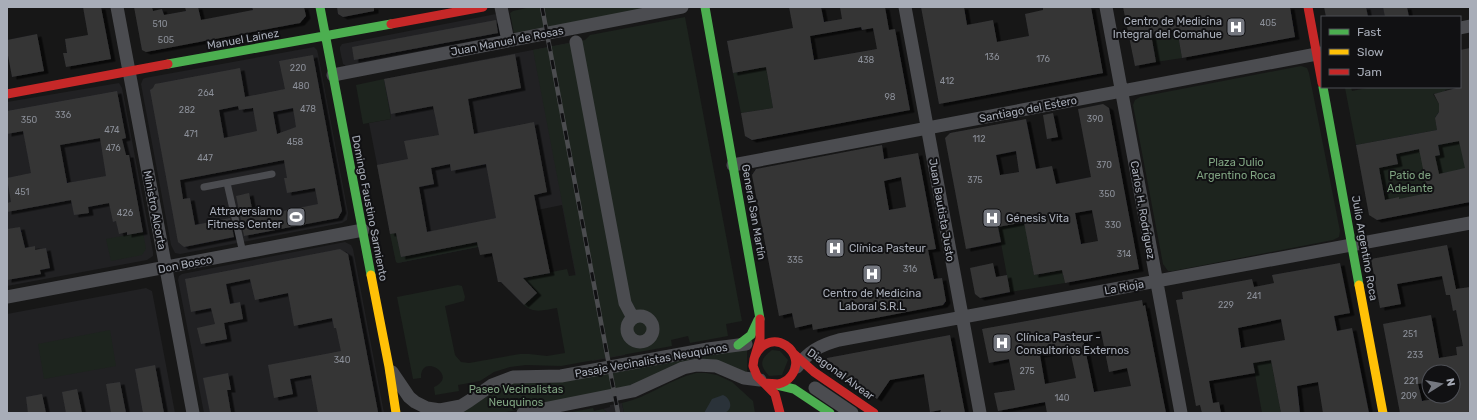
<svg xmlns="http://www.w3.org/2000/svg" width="1477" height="420" viewBox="0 0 1477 420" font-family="Rubik,sans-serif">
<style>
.built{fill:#212123}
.green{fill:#1d241e}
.water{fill:#2a3239}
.building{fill:#353536;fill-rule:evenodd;filter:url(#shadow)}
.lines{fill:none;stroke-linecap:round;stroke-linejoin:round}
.lane{stroke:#4b4c50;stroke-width:7}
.street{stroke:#4b4c50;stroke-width:13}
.fast{stroke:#4caf50;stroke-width:9}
.slow{stroke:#ffc107;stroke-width:9}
.jam{stroke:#c62828;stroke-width:9}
.rail-casing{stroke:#4b4c4f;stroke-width:4.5}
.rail{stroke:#111113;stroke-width:3;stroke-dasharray:9;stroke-linecap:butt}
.labels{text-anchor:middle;stroke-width:4;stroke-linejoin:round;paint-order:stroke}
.number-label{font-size:9px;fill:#8b8f98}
.poi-label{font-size:11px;fill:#a8adb8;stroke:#111113;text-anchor:start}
.street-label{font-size:11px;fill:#a8adb8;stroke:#111113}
.park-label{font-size:11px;fill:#7fa381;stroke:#111113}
</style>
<defs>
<filter id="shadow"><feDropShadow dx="4.5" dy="2.5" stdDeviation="0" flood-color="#0009"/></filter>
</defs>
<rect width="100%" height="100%" fill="#171717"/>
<path class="built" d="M1356 7H1390L1392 17H1358Z
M496 14 502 36 346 66 343 64 340 50V47L342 44Z
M568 43 625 355 592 361 562 205 473 223 478 247 398 263 396 262 369 123 391 119 384 79Z
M314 47 317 50 318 54 348 213 347 220 342 223 180 254 175 253 171 245 141 84 143 79 145 78Z
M119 83 122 88 153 252V256L147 260 7 286V102Z
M345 242 351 245 353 249 384 413H204L178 280 179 276 182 274Z
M146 288 152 291 175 413H8L7 314Z
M622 403 624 413H608L603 409 610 407V405Z"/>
<path class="green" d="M531 7H660L514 33 510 13 513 11Z
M685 17 742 321 726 324 728 336 690 343 688 336 671 340 672 346 561 366 526 365 510 367 494 372 480 381 458 385 459 391 435 395 434 387C460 376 420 351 421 378L413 379 397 297 458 285 462 286 465 297 464 301 445 306 455 355 461 362 469 363 520 354H529L547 356 565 353 557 308C544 310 534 314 524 305L537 292 526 281 515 279 567 269 569 276 576 275 533 50 585 40 590 35Z
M1177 29 1182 58 1156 62 1151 34Z
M1301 66 1307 68 1309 73 1340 231 1339 237 1333 240 1173 271H1168L1163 264 1133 105 1135 100 1140 97Z
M766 67 773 108 741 113 733 73Z
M384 79 391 119 363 124 356 85Z
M1351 87 1352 91 1371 87H1449L1450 89 1445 90V92L1433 94 1439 104V112L1435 118 1437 130 1356 145 1345 88Z
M1463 135 1470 169 1439 178 1432 141Z
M1423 143 1434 197 1387 206 1379 168 1398 164 1395 149Z
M1025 222 1034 275 1062 270 1065 283 1010 292 998 227Z
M143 232 146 249 142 255 111 261 106 239Z
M396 233 401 257 477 242 478 247 398 263 396 262 390 234Z
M110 330 116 366 44 379 38 344Z
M747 349V375L716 363 598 395 501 413H440L498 385Z
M772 350 780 351 788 360 782 375 769 376C759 365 760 359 772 350Z
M1271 360 1281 413H1262L1253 363Z
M696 373H706L717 375 732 382 753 401 755 413H624L622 403C649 397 670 379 696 373Z
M593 408 594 411 603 409 608 413H567Z"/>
<path class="water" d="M723 395C731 398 734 410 724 413 719 415 710 413 704 413L712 399Z"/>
<path class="building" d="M83 7H101L111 59 66 67 63 53H67L65 39 88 35Z
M134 7H152L153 11 162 9 164 15 186 11 185 7H198L201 20 253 10 252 7H304L306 16 300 23 146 52 142 50Z
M337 7H374V11L343 17 338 14Z
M789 7H821L824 22 842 19 840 7H885L889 30 895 29 910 110 752 140 745 136 741 113 773 108 766 67 733 73 727 41 793 28ZM861 27 862 30 873 28 877 49 814 60 810 36Z
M921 7H964L967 25 993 20 997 42 1029 36 1025 14 1043 10V7H1091L1103 73 939 104Z
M1123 7H1290L1295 37 1182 58 1177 29 1151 34 1156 62 1135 66Z
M1324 7H1366L1368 17H1326Z
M1383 7H1407L1409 17H1385Z
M496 20 498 33 354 60 352 47Z
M37 34 44 71 12 77 7 50V40Z
M1470 48V202L1377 220 1369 215 1356 145 1437 130 1435 118 1439 112V104L1434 94 1460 87V50ZM1459 141 1465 168 1439 174 1435 156 1440 155 1438 145ZM1419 149 1428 193 1399 199V197L1385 200 1379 168 1398 164 1396 154Z
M515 54 521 88 468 99 474 134 534 122 547 192 534 195 550 273 523 278 537 293 524 305 501 282H498L492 253 480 255 477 242 401 257 396 233 390 234 377 165 408 159 404 141 439 135 433 106 391 114 384 79ZM450 164 451 171 486 164 496 218 427 232 419 187 434 184 431 168Z
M313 55 342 211 338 218 244 236 236 196 249 193 253 214 272 210 273 213 318 204 315 188 287 193 284 178H287L284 160 180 180 183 199 190 198 195 225 230 218 234 237 184 247 178 242 150 90 153 88 155 84 240 68 245 97 285 89 279 61ZM238 106 239 110 253 108 257 131 224 138 219 110ZM293 108 296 127 277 134 273 112Z
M117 91 126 138 122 139 126 155H129L143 232 127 235V232L119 234 116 221 113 222 109 203 88 207 89 213 74 215 71 200 7 212V203L11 202 7 178 31 173 23 131 7 134V111ZM100 138 106 176 67 183 60 145Z
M1103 104 1109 108 1139 269 1065 283 1062 270 1034 275 1024 222 998 227 1001 242 966 249 945 138 950 133 1026 119 1036 169 1052 166 1056 184 1091 177 1078 109ZM1016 151 1019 172 1000 175 996 155ZM1092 210 1098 241 1081 244 1075 213Z
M1053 113 1058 137 1047 139 1043 115Z
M882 145 884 159 918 153 936 249 928 250 934 279 942 278 946 301 943 305 813 330 812 324 795 328 792 313 779 316 752 175 756 169ZM901 177 906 207 889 210 884 181Z
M20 227 25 248 35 246V250L46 248 50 268 40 270 41 274 7 280V229Z
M1447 245 1456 289 1470 287V412L1463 413H1400L1383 324 1431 315 1439 358 1457 355 1456 347 1463 346 1456 310 1453 311 1450 295H1446L1442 276 1397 284 1401 304 1380 308 1371 259ZM1426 372H1453V396L1422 401 1418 384 1428 382Z
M340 249 348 254 378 412 318 413 311 375 290 379 293 394 274 398 268 365 341 351 336 328H334L332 318 294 326 288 293 255 300 250 279 226 284 230 304 240 302 243 319 224 323 227 339 201 344 197 328 215 324 211 308 191 312 185 279Z
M993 263 996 277 1007 275 1010 292 980 298 975 294 970 268Z
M1340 263 1350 313 1334 316 1337 331 1352 328 1369 413H1323L1318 382 1297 386 1300 413H1281L1271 360 1253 363 1255 373 1209 381 1213 403 1219 402 1221 413H1202L1200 405 1196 406 1176 300 1183 299 1182 292 1252 279 1254 287 1274 283 1272 275ZM1281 319 1285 340 1241 348 1238 328Z
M1142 300 1143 306 1145 305 1166 413H1047L1045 402 998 411 994 393 1015 390 1009 359 989 363 982 329ZM1101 331 1109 372 1127 368 1131 386 1094 392 1082 334ZM1070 350 1076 378 1045 384 1040 355Z
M950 335 965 413H940L941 410 930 412 924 374 890 380 877 399 826 364 827 358Z
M155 365 164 413H143L135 369Z
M228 373 231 390H227L231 413H210L203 378Z
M120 382 126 413H111L106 384Z
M77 389 82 413H66L62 392Z
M42 394 46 413H28L26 397Z"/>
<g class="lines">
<path class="lane" d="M227 183 243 253
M204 187 272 174"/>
<path class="street" d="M117 7 193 413
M501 7 508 41
M905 7 980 413
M1106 7 1181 413
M1460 28 1470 26
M576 42 625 303 633 318
M333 75 682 7
M733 165 1322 53
M7 297 363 230
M627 329a13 13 0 1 1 26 0a13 13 0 1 1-26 0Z
M797 367C808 352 820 345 839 340L1470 223
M392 372 409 397 415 402 427 408 440 410 461 406 469 401 492 385 513 377 561 376 708 349 746 344
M815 388 852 413
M523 413 633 391 683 368 697 365 716 366 744 378 760 380"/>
<path class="fast" d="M320 7 371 275
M705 7 760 319
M168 64 391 24
M1323 87 1359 285
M738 345 751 335 758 320
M777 385 794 389 830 413"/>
<path class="slow" d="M371 275 389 367 396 413
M1359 285 1383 413"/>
<path class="jam" d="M1308 7 1322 83
M391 24 483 7
M7 94 168 64
M760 319V339L754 359 753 366 757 376 775 394 780 413
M793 353 814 372 874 413
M755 356C771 324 809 353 791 376 788 380 783 383 778 384 774 384 769 383 765 383"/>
<g class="rail-casing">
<path id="rail" d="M542 7 618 413"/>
</g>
<use href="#rail" class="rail"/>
</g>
<defs>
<g id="hospital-square" transform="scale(1)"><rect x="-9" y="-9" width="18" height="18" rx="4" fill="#757880" stroke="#111113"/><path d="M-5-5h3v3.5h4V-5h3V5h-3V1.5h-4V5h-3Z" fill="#fff"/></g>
<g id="stadium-square" transform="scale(1)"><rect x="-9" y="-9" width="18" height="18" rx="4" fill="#757880" stroke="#111113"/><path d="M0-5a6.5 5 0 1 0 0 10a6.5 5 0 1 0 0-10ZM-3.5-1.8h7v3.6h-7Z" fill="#fff"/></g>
</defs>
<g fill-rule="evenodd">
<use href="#hospital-square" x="1236" y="27"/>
<use href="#stadium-square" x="296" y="217"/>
<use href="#hospital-square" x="992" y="218"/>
<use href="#hospital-square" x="835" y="248"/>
<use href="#hospital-square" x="872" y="274"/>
<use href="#hospital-square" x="1002" y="343"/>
</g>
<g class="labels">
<g class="number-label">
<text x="1268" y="26">405</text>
<text x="160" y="27">510</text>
<text x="166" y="43">505</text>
<text x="992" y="60">136</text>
<text x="1043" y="62">176</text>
<text x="866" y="63">438</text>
<text x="298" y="71">220</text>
<text x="947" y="84">412</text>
<text x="301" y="89">480</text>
<text x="206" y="96">264</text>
<text x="890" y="100">98</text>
<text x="308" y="112">478</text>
<text x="187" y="113">282</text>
<text x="63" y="118">336</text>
<text x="1095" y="122">390</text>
<text x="29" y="123">350</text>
<text x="112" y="133">474</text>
<text x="191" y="137">471</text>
<text x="979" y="142">112</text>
<text x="295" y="145">458</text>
<text x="113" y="151">476</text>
<text x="205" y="161">447</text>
<text x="1104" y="168">370</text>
<text x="975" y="183">375</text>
<text x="22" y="195">451</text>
<text x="1107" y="197">350</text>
<text x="125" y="216">426</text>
<text x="1113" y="228">330</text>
<text x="1124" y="257">314</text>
<text x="795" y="263">335</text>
<text x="910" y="272">316</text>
<text x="1254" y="299">241</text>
<text x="1226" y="308">229</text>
<text x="1410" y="337">251</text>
<text x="1415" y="358">233</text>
<text x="342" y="363">340</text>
<text x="1027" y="374">275</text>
<text x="1411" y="384">221</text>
<text x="1409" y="399">209</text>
<text x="1062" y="401">140</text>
</g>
<g class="poi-label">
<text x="1222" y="25" text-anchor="end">Centro de Medicina<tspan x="1222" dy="13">Integral del Comahue</tspan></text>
<text x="282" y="215" text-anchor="end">Attraversiamo<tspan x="282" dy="13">Fitness Center</tspan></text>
<text x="1006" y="222">Génesis Vita</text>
<text x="849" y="252">Clínica Pasteur</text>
<text x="872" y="297" text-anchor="middle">Centro de Medicina<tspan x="872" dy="13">Laboral S.R.L</tspan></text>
<text x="1016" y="341">Clínica Pasteur -<tspan x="1016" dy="13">Consultorios Externos</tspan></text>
</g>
<g class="street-label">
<text transform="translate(243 39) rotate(-10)" y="4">Manuel Lainez</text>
<text transform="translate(507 41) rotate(-11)" y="4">Juan Manuel de Rosas</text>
<text transform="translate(1028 109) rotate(-11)" y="4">Santiago del Estero</text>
<text transform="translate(370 208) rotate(79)" y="4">Domingo Faustino Sarmiento</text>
<text transform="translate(155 210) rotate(79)" y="4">Ministro Alcorta</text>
<text transform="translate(942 210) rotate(80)" y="4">Juan Bautista Justo</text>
<text transform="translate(1143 210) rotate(80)" y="4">Carlos H. Rodríguez</text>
<text transform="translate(754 212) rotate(80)" y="4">General San Martín</text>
<text transform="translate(1365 248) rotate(80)" y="4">Julio Argentino Roca</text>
<text transform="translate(185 264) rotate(-11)" y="4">Don Bosco</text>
<text transform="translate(1124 287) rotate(-10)" y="4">La Rioja</text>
<text transform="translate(651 360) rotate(-10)" y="4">Pasaje Vecinalistas Neuquinos</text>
<text transform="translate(841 374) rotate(36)" y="4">Diagonal Alvear</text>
</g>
<g class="park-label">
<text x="1236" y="166">Plaza Julio<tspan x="1236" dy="13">Argentino Roca</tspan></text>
<text x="1410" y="179">Patio de<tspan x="1410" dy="13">Adelante</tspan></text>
<text x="516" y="393">Paseo Vecinalistas<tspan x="516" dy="13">Neuquinos</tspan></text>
</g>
</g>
<rect width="1477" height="420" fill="none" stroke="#a8adb8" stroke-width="16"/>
<rect x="1321" y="16" width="140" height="72" fill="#111113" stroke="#4d4f55"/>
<rect x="1329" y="29" width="20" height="6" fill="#4caf50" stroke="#4d4f55"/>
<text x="1357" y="36" font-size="12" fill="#a8adb8">Fast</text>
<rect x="1329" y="49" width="20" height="6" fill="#ffc107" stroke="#4d4f55"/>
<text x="1357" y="56" font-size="12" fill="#a8adb8">Slow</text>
<rect x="1329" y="69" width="20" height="6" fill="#c62828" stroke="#4d4f55"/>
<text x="1357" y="76" font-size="12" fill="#a8adb8">Jam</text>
<g transform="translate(1441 384) rotate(79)"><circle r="19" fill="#111113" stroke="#4d4f55"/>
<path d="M0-3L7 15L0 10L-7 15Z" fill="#757880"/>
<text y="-6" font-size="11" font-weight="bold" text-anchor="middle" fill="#a8adb8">N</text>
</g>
</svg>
